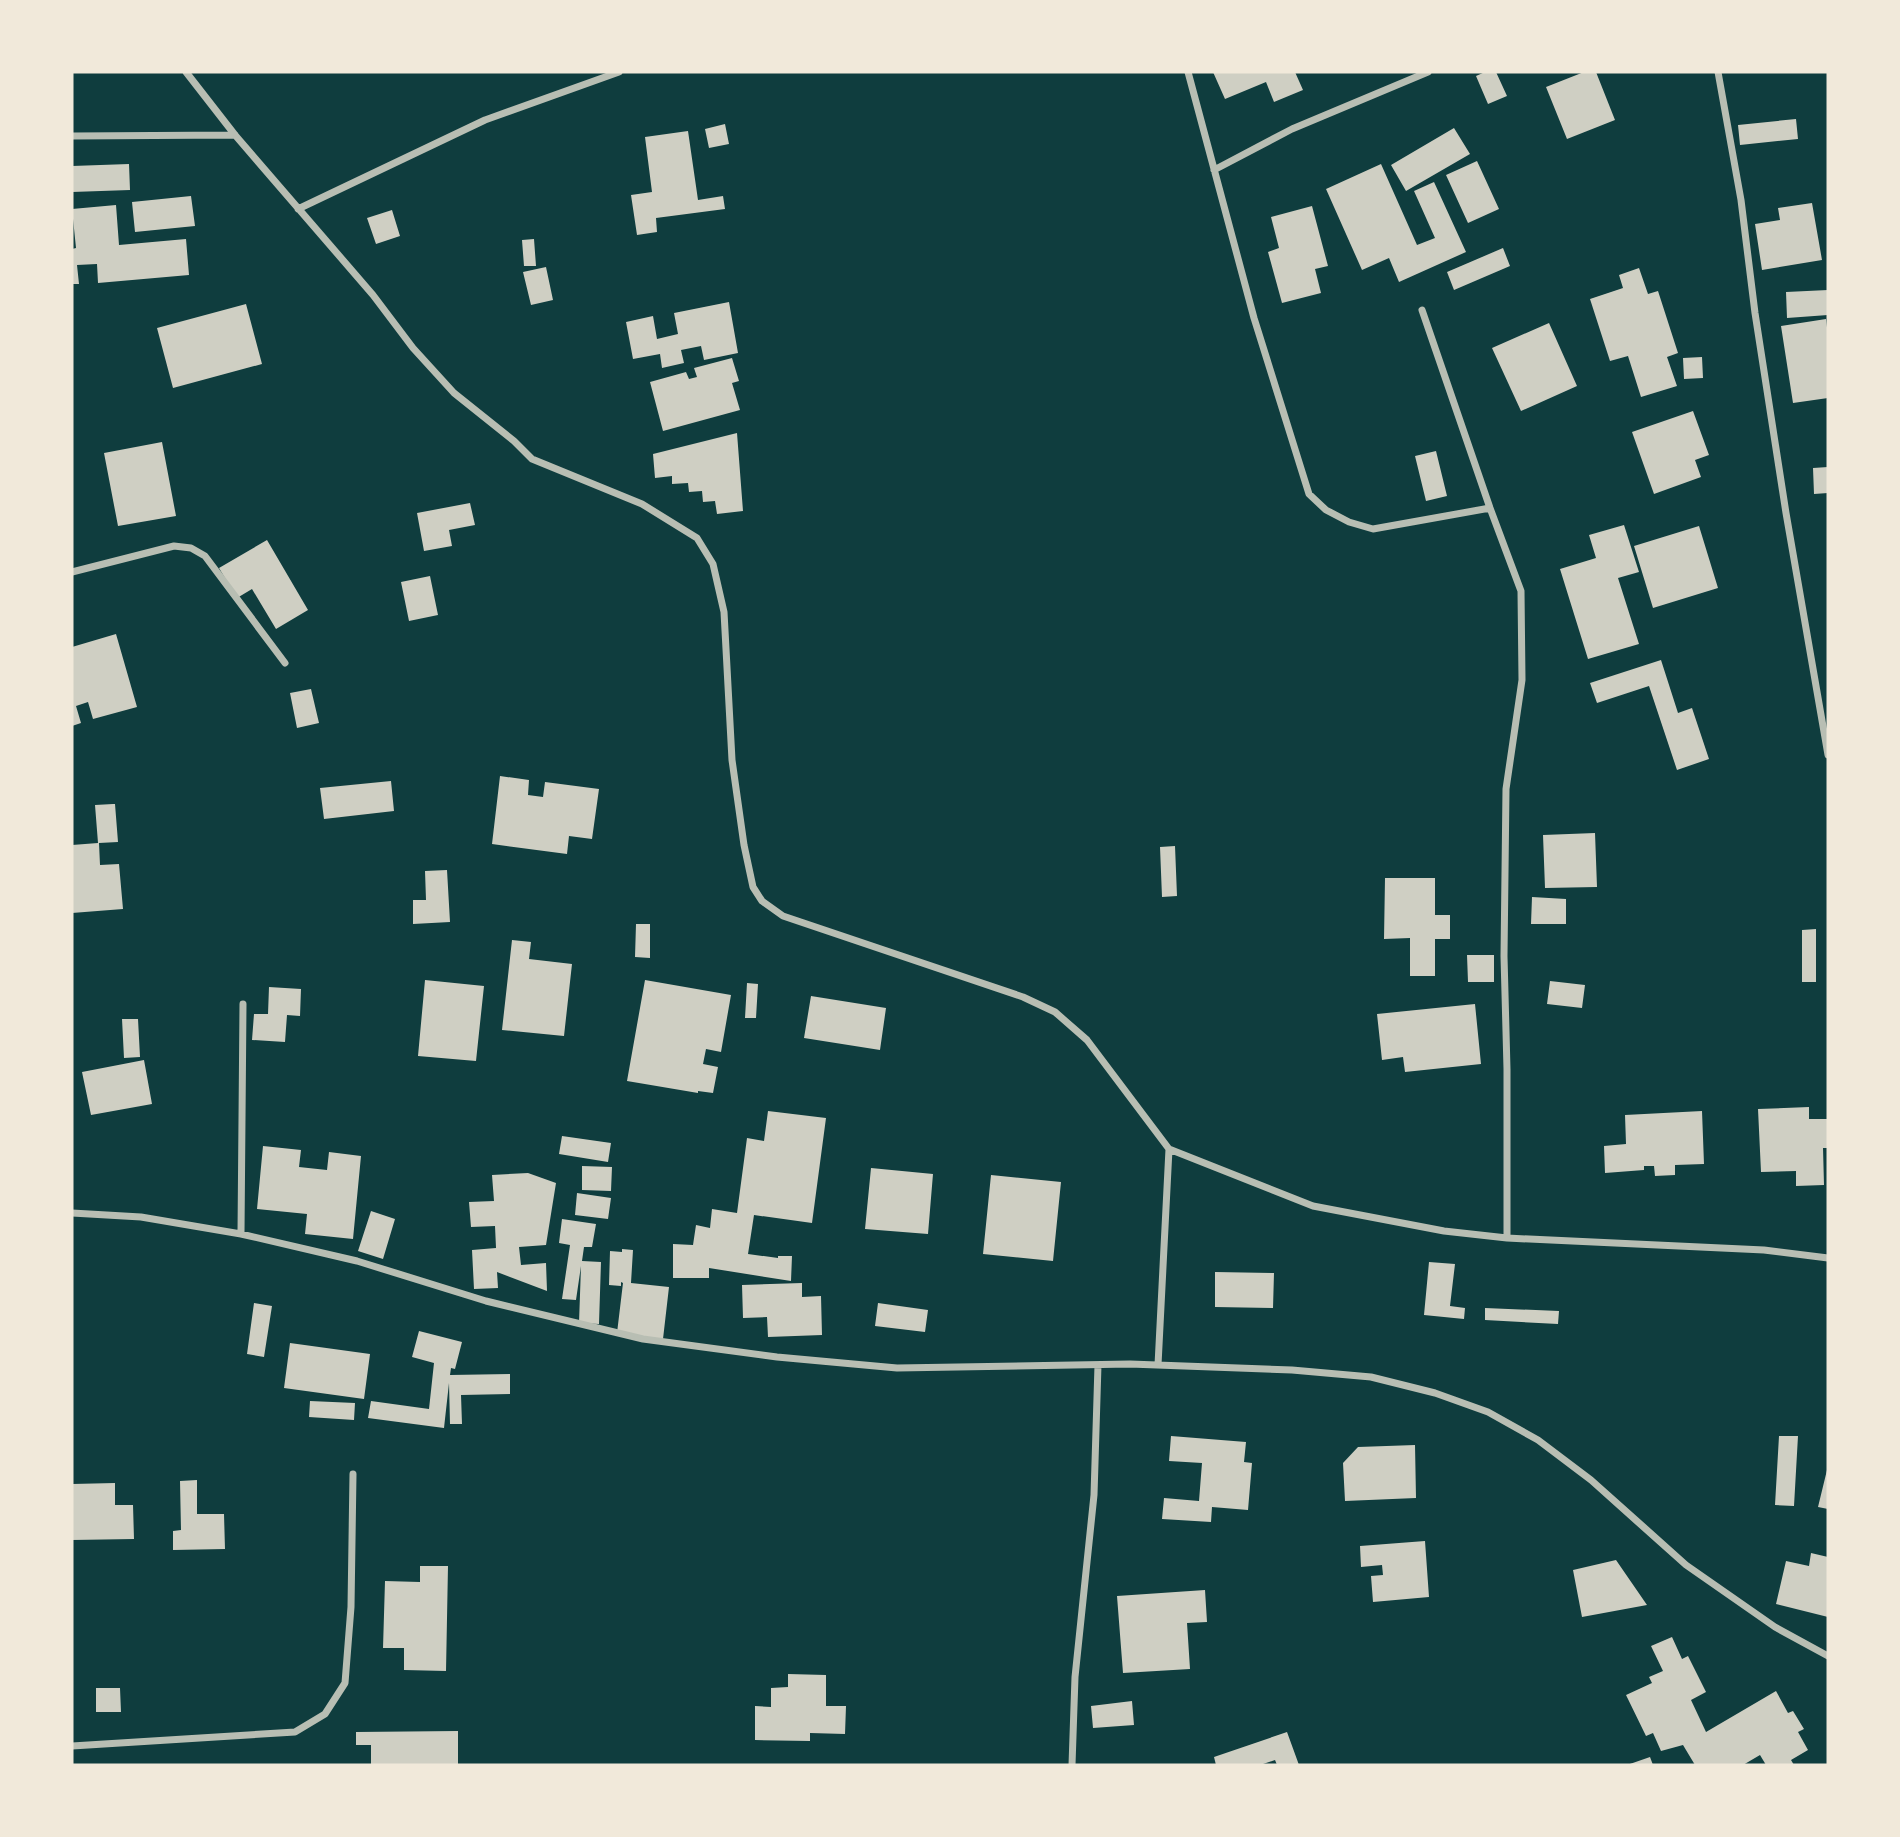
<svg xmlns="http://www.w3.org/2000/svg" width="1900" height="1837" viewBox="0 0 1900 1837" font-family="Commissioner,sans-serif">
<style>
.building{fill:#cfcfc3}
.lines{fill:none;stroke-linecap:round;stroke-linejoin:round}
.minor{stroke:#b8beb3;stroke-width:7}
</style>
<rect width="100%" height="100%" fill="#0f3d3e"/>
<path class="building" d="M1213 72H1295L1303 90 1274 102 1266 82 1225 99Z
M1485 72H1496L1507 96 1488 104 1476 76Z
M1584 72H1596L1615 120 1567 139 1546 87Z
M1796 119 1798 139 1740 145 1738 125Z
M725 124 729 144 709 148 705 129Z
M1454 128 1470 154 1406 191 1391 165Z
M688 131 698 200 723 196 725 209 656 218 657 232 637 235 631 195 652 192 645 137Z
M1477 161 1499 209 1468 223 1446 175Z
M129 164 130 190 72 192V166Z
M1381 164 1417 245 1435 238 1414 191 1434 182 1466 252 1399 282 1389 258 1362 270 1326 189Z
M191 196 195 226 135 232 132 202Z
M1812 203 1822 260 1762 270 1755 224 1780 220 1778 208Z
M116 205 119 245 186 239 189 275 98 283 97 264 77 265 79 284H72V249L76 248 72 209Z
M1312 206 1328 266 1315 269 1321 293 1282 303 1268 252 1279 248 1271 217Z
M392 210 400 236 376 244 367 218Z
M534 239 536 266H524L522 240Z
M1503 248 1510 266 1454 290 1447 272Z
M546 267 553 300 531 305 523 272Z
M1639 268 1648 294 1658 291 1678 353 1667 357 1677 386 1641 397 1628 356 1610 361 1590 299 1623 288 1619 275Z
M1828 290V315L1787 318 1786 292Z
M729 302 738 353 704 360 701 346 681 350 684 363 662 368 660 354 633 359 626 322 653 316 657 339 678 334 674 313Z
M246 304 262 364 173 388 157 328Z
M1826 319 1828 336V398L1793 403 1781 326Z
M1549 323 1577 386 1521 411 1492 348Z
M1702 357 1703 378 1684 379 1683 358Z
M732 358 739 381 732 383 740 410 663 431 650 382 686 372 689 379 697 377 694 368Z
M1693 411 1709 455 1695 460 1701 477 1654 494 1632 432Z
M737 433 743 511 717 514 715 501 703 502 702 491 689 492 688 483 672 484V476L655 478 653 454Z
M162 442 176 516 118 526 104 453Z
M1436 451 1447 496 1426 501 1415 456Z
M1828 467V493L1814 494 1813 468Z
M470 503 475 525 449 530 452 546 424 551 417 513Z
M1624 525 1639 572 1618 578 1639 644 1588 659 1560 569 1596 558 1589 535Z
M1699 526 1718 588 1653 608 1634 546Z
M267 540 308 610 276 629 252 589 237 598 219 568Z
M430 576 438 615 409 621 401 582Z
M116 634 137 707 93 719 88 702 76 706 81 723 72 726V647Z
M1661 660 1678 713 1692 708 1709 759 1677 770 1649 686 1597 703 1590 683Z
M311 689 319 723 297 728 290 693Z
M500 776 529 780 528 795 543 797 545 782 599 789 592 839 569 836 567 854 492 844Z
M391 781 394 811 324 819 320 788Z
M113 804H115L118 842 99 843 100 865 119 864 123 909 72 913V845L98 843 95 805Z
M1595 833 1597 887 1545 888 1543 835Z
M1175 846 1177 896 1162 897 1160 847Z
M447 870 450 922 413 924V900H426L425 871Z
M1385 878H1435V915H1450V939H1435V976H1410V938L1384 939Z
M1532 897 1566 899V924H1531Z
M636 924H650V958L635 957Z
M1816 929V982H1802V930Z
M512 940 531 942 529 959 572 964 564 1036 502 1030Z
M1467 955H1494V982H1468Z
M425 980 484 986 476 1061 418 1056Z
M645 980 731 995 721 1052 706 1049 703 1064 718 1067 713 1093 698 1091V1093L627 1081Z
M1550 981 1585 985 1582 1008 1547 1004Z
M747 983 758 984 756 1018H745Z
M269 987 301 989 300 1016 287 1015 285 1042 252 1040 254 1014H268Z
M811 996 886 1008 880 1050 804 1038Z
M1475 1004 1481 1064 1405 1072 1403 1057 1382 1060 1377 1014Z
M122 1019H138L140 1057 124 1058Z
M144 1060 152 1104 91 1115 82 1072Z
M1809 1107V1119H1828V1148H1823L1824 1185 1796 1186V1171L1761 1172 1758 1109Z
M768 1111 826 1118 812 1223 754 1215 748 1254 778 1258V1256H792L791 1281 709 1268V1278H673V1244L693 1245 696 1225 710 1228 712 1209 737 1213 747 1138 764 1141Z
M1702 1111 1704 1164 1675 1165V1175L1655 1176 1654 1166H1644V1170L1605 1173 1604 1146 1626 1144 1625 1115Z
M562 1136 611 1143 608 1162 559 1154Z
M263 1146 301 1150 299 1167 327 1170 329 1152 361 1156 353 1239 305 1234 307 1214 257 1209Z
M582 1166 612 1167 611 1191 582 1190Z
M871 1168 933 1174 928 1234 865 1229Z
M528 1173 556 1183 546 1245 519 1247 521 1265 546 1263 547 1291 497 1272 498 1288 474 1289 472 1250 496 1248 495 1226 471 1227 469 1202 494 1201 492 1175Z
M991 1175 1061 1182 1053 1261 983 1254Z
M577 1193 611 1198 608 1219 575 1215Z
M371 1211 395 1219 383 1259 358 1251Z
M562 1219 596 1224 592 1247H584L582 1261 601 1262 599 1324 579 1323 581 1266 576 1300 562 1299 570 1245 559 1243Z
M622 1249 633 1250 631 1283 669 1287 663 1339 617 1333 623 1283 621 1282V1286L609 1285 610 1251 622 1252Z
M1429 1262 1455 1264 1450 1306 1465 1308 1464 1319 1424 1315Z
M1215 1272 1274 1273 1273 1308 1215 1307Z
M802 1283V1297L821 1296 822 1335 768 1337 767 1317 743 1318 742 1285Z
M254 1303 272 1306 264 1357 247 1354Z
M878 1303 928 1310 925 1332 875 1326Z
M1485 1308 1559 1311 1558 1324 1485 1320Z
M419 1331 462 1342 455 1369 451 1368 450 1375 510 1374V1394L461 1395 462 1424H450L449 1383 444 1428 368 1418 371 1401 429 1409 434 1363 412 1357Z
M290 1343 370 1354 364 1399 284 1388Z
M310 1401 355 1403 354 1420 309 1417Z
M1171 1436 1246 1442 1244 1462 1252 1463 1248 1510 1212 1507 1211 1522 1162 1519 1164 1498 1199 1501 1202 1463 1169 1461Z
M1779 1436H1798L1794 1506 1775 1505Z
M1415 1445 1416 1498 1345 1501 1343 1463 1358 1447Z
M1827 1470H1828V1509L1818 1507Z
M197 1480V1514H224L225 1549 173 1550V1531L181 1530 180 1481Z
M115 1483V1505H133L134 1539 72 1540V1484Z
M1425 1541 1429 1597 1373 1602 1371 1576 1383 1575 1382 1565 1361 1567 1360 1546Z
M1811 1553 1828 1557V1617L1776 1604 1786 1561 1809 1566Z
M1616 1560 1647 1605 1582 1617 1573 1570Z
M420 1566H448L446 1671 404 1670V1648H383L385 1581 420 1582Z
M1205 1590 1207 1622 1187 1623 1190 1669 1123 1673 1117 1596Z
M1672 1637 1682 1659 1688 1656 1706 1692 1691 1700 1706 1732 1776 1691 1788 1713 1793 1711 1804 1729 1798 1732 1808 1750 1791 1760 1794 1765H1766L1760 1755 1743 1765H1695L1683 1745 1661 1751 1653 1733 1646 1736 1626 1695 1652 1683 1649 1677 1663 1671 1651 1646Z
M788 1674 826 1675V1706H846L845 1734 810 1733V1741L755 1740V1706L771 1707V1688L788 1687Z
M96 1688H120L121 1712H96Z
M1132 1701 1134 1725 1093 1728 1091 1706Z
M458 1731V1765H371V1745H356V1732Z
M1287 1732 1299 1765H1277L1275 1760 1260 1765H1216L1214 1757Z
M1650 1757 1653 1765H1627Z"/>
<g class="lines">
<path class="minor" d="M186 72 235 135 373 295 413 348 454 393 514 441 532 459 642 504 697 538 713 564 724 612 732 760 744 845 753 887 762 901 783 916 1023 997 1055 1012 1087 1040 1169 1149 1313 1206 1444 1231 1507 1238 1764 1250 1828 1258
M1188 72 1254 318 1309 494 1326 510 1349 522 1373 529 1490 508
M1718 72 1741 200 1755 313 1786 513 1828 755
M72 136 235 135
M1214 170 1292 129 1428 72
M298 209 485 120 619 72
M1422 310 1490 508 1521 591 1522 680 1506 789 1504 956 1507 1069V1238
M72 572 174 546 191 548 205 556 285 663
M72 1213 141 1217 241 1234 357 1261 486 1301 643 1339 777 1357 897 1368 1130 1364 1292 1370 1371 1377 1435 1393 1488 1412 1538 1440 1591 1480 1686 1565 1775 1627 1828 1656
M241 1234 243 1004
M1158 1365 1169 1149
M72 1746 295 1732 325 1714 345 1683 351 1607 353 1474
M1072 1765 1075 1677 1094 1495 1098 1365"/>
</g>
<rect width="1900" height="1837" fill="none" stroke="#f1e9da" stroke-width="147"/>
</svg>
